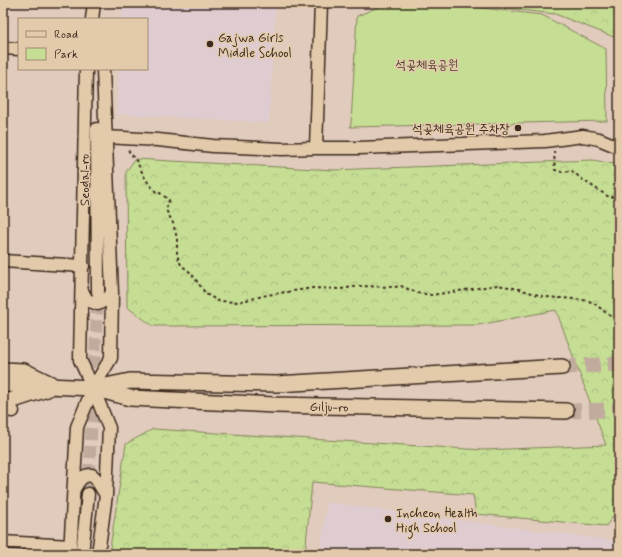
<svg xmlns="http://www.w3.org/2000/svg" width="622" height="557" viewBox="0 0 622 557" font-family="Mynerve,'Poor Story',sans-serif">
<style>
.built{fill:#dfccd0}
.green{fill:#c5de94;stroke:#808459}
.forest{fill:url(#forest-crowns);stroke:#808459}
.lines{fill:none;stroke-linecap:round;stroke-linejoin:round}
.minor-tunnel{stroke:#c0ab9c;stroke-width:12;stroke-dasharray:12 6;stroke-linecap:butt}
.major-tunnel{stroke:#c0ab9c;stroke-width:15;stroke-dasharray:15 8;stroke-linecap:butt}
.minor-casing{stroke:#3b2a1e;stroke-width:15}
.major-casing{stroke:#3b2a1e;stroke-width:18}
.path{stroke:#3b2a1e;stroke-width:2;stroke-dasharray:3 3;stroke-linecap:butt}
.minor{stroke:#e3caab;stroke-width:12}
.major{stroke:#e3caab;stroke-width:15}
.poi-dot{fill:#3b2a1e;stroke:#e3caab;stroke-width:1.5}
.labels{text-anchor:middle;stroke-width:3;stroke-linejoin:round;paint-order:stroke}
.poi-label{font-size:13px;fill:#3b2a1e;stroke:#e3caab;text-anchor:start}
.park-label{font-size:13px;fill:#493c2a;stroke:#e3caab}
.street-label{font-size:13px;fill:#3b2a1e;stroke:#e3caab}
</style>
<defs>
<pattern id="forest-crowns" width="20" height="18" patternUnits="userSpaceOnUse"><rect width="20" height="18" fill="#c5de94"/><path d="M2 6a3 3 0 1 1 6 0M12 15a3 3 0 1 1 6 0" fill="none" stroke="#aabf7f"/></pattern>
</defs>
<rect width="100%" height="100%" fill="#e1cbbc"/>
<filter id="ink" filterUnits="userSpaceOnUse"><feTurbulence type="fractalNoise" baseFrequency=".025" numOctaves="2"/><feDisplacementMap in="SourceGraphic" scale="8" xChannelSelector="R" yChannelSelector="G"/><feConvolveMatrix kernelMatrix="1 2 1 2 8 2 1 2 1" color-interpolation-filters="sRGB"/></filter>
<g filter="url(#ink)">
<path class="built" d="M122 3H276L269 123 116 114 119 69H147V19H121Z
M327 502 615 541 619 536V554H327L320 551Z"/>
<path class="green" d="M388 3H439L542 15 606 49 607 121 350 127 351 124 357 16Z"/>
<path class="forest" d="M459 3H619V39L555 14Z
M135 159 333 170 593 160 619 165V508L606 526 476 514 473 495 312 482 305 554H109L126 444 153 429 483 450 606 445 556 310 478 325 153 326 127 307 126 172Z"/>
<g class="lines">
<path class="minor-tunnel" d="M88 494 98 293"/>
<path class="major-tunnel" d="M562 367 619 364
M566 411 619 410"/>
<g class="minor-casing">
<path id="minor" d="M92 19 94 3
M3 48 19 49
M97 129 98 292
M106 137 158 140 213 146 282 149 316 148H359L545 141 583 136 599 139 616 146
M316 148 321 3
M3 261 83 266
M82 291 87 300 98 304 107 299 112 293
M3 410 13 411
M74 489C79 481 81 475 92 475L96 479 106 495
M3 542 70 546
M70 554 77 427 93 388 80 360 86 69
M82 554 88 494
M98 554 106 495 109 428 93 388 111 358 112 293 103 69"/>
</g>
<g class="major-casing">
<path id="major" d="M3 370 24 371 51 384
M3 384 93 388 130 398 275 405 566 411
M96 388 130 381 277 384 562 367
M3 401H10L47 389"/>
</g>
<path class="path" d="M128 150 137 162 146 180 157 193H160L169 200 166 210 173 223 177 238V255L181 265 191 273 206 294 218 301 238 302 267 295 313 288 341 289 360 286 394 287 401 286 417 293 432 295 498 285 519 289 545 297 575 299 589 301 595 304 619 323
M554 151 555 170 562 172 572 171 583 180 609 197 619 196"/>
<use href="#minor" class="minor"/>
<use href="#major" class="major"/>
</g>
</g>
<g class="poi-dot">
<circle cx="210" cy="44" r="4"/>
<circle cx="518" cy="128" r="4"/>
<circle cx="388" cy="519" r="4"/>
</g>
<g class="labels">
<g class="poi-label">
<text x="218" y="42">Gajwa Girls<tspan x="218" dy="15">Middle School</tspan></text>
<text x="510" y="133" text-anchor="end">석곶체육공원 주차장</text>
<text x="396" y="517">Incheon Health<tspan x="396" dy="15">High School</tspan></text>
</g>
<g class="park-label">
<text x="427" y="69">석곶체육공원</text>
</g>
<g class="street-label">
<text transform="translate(84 180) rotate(-90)" y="5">Seodal-ro</text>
<text transform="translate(329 406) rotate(1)" y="5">Gilju-ro</text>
</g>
</g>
<rect width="622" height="557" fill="none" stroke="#e3caab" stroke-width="16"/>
<rect x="8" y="8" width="606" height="541" fill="none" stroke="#3b2a1e" stroke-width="1.5" filter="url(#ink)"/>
<rect x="18" y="18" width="130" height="52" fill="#e3caab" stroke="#a08a73"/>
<rect x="26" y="31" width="20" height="6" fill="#e3caab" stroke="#a08a73"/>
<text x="54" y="38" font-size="12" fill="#3b2a1e">Road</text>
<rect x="26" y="48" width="20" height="12" fill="#c5de94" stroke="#a08a73"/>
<text x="54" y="58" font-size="12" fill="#3b2a1e">Park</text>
</svg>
